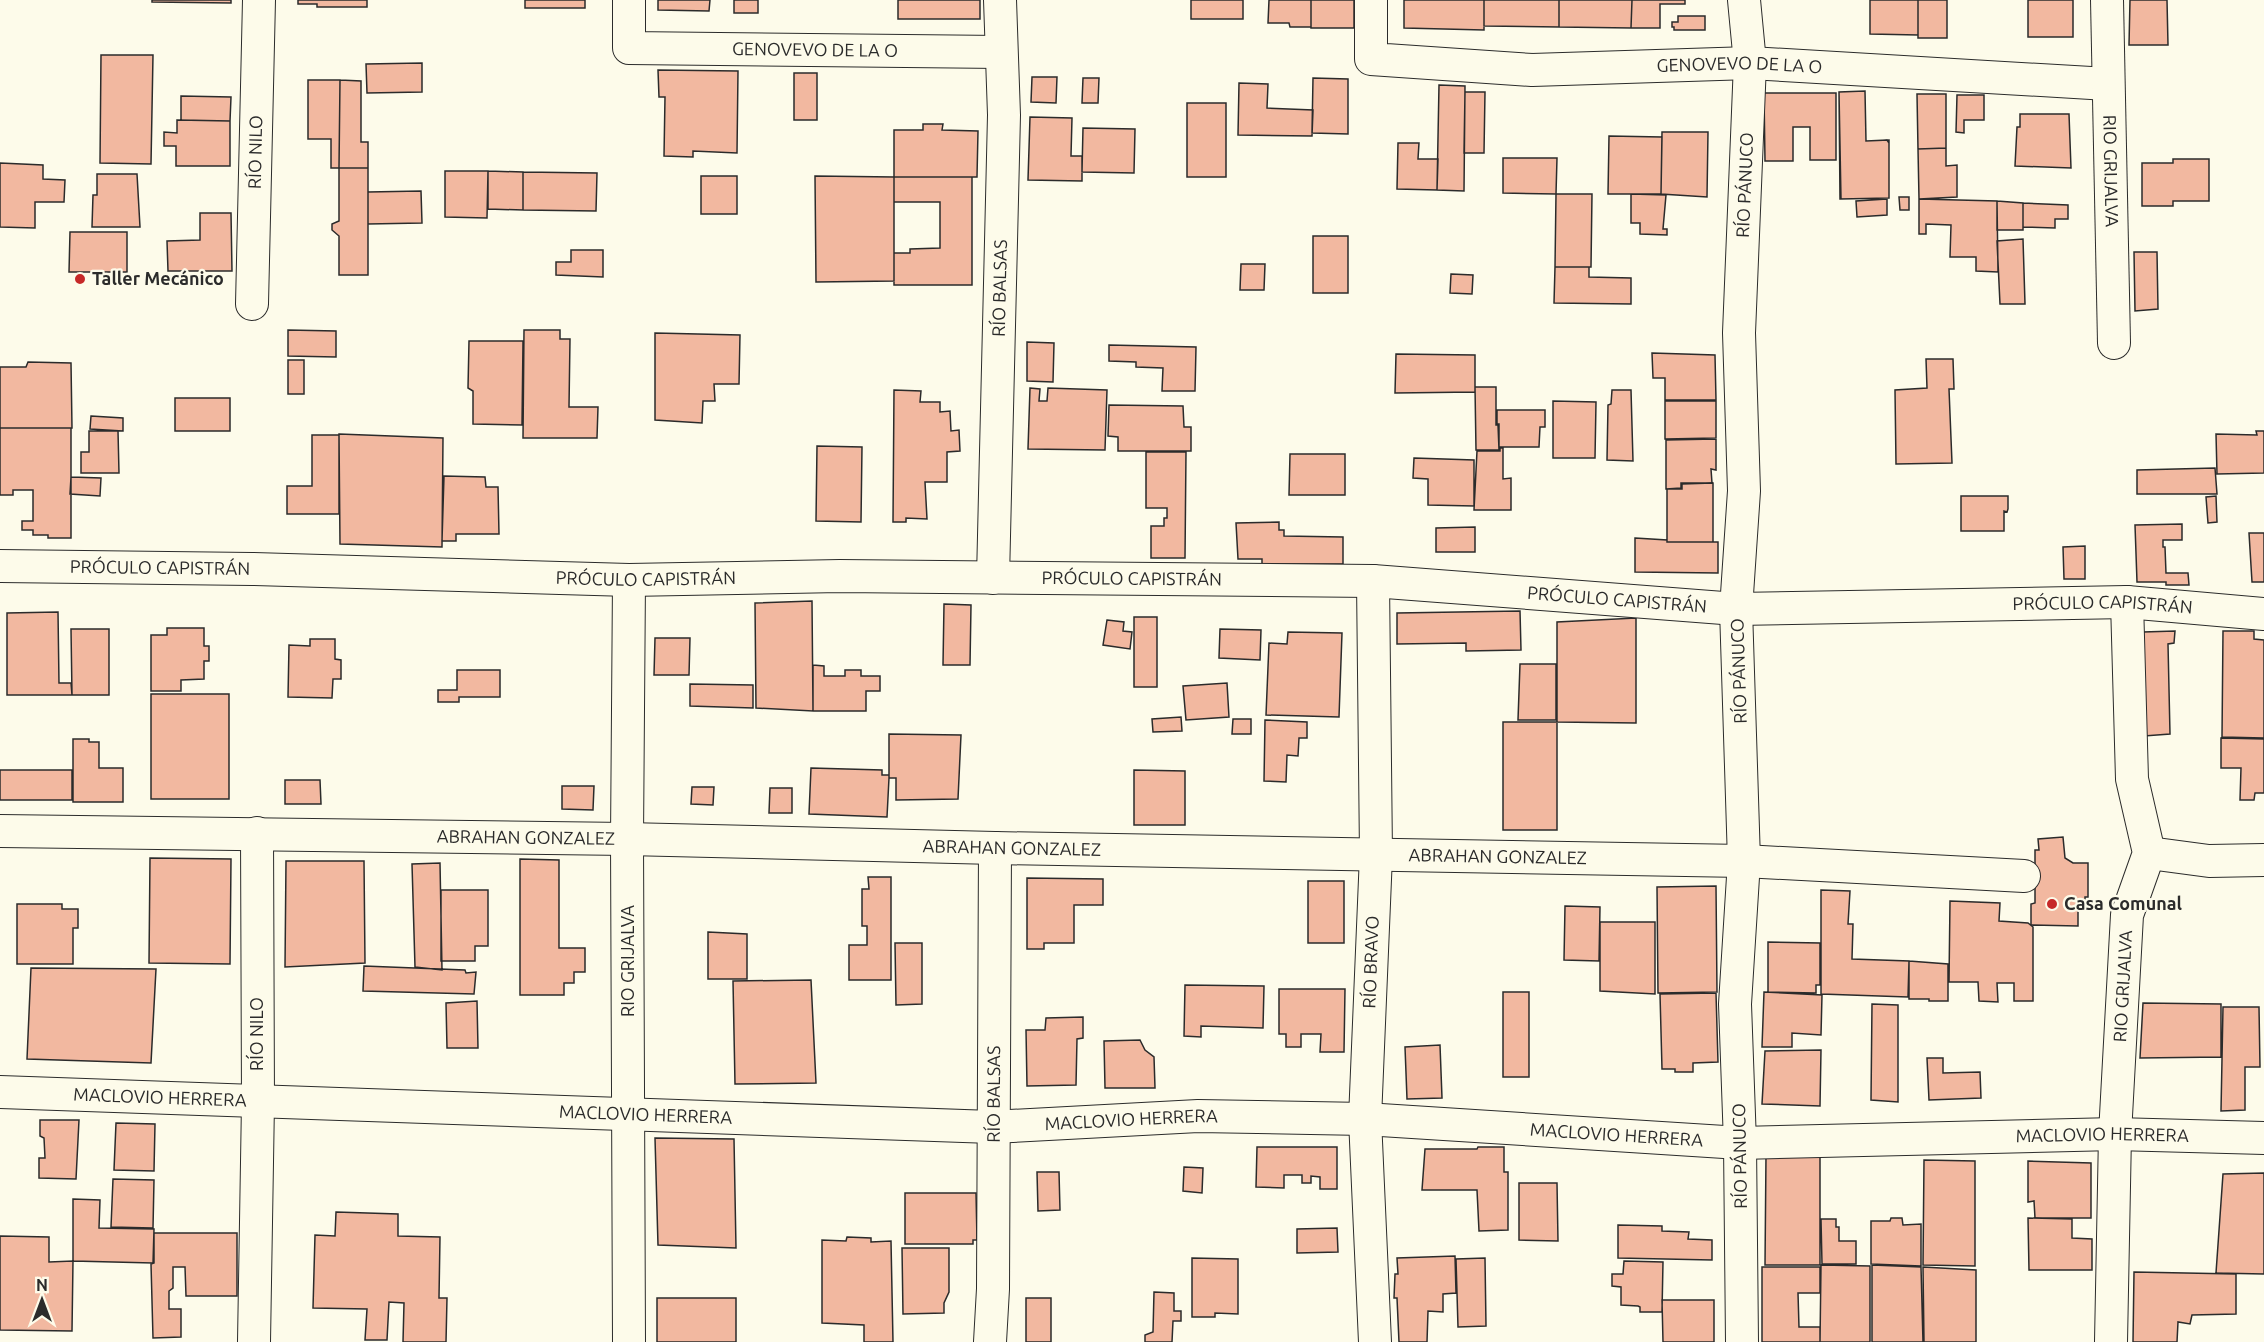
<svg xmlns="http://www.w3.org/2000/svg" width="2264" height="1342" viewBox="0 0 2264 1342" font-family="Ubuntu,sans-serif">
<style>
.building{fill:#f2b8a0;stroke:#2b2b2b;stroke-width:1.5}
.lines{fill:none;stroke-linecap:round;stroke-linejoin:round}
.minor-casing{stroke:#2b2b2b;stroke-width:34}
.minor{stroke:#fdfbea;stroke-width:32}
.poi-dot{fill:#c62828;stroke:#fdfbea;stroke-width:2}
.labels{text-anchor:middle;stroke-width:4.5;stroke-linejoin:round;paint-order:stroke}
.street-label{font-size:18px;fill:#2b2b2b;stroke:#fdfbea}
.poi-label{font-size:18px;font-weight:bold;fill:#2b2b2b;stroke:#fdfbea;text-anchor:start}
</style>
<rect width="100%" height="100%" fill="#fdfbea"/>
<path class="building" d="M152 0H231V3L152 2Z
M298 0H367V7H317V4H298Z
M525 0H585V8H525Z
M658 0H710L709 11 658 10Z
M734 0H758V13H734Z
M898 0H980V19H898Z
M1191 0H1243V19H1191Z
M1269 0H1311V27H1290L1289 23H1268Z
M1311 0H1354V28H1311Z
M1404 0H1484V30L1404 28Z
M1484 0H1559V27L1484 26Z
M1559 0H1632L1631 28 1559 27Z
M1632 0H1685V4H1660V28H1631Z
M1870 0H1918V35L1870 34Z
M1918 0H1947V38H1918Z
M2028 0H2073V37H2028Z
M2130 0H2167L2168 45H2129Z
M1678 16H1705V30H1674V27H1672V22H1678Z
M101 55H153L151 164 100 163Z
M422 63V92L367 93 366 64Z
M658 70 738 71 737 153 693 151V157L664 156 665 97H659Z
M794 73H817V120H794Z
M1032 77H1057L1056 103 1031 102Z
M1083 78H1099L1098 103H1082Z
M1313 78 1348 79V134L1312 133Z
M308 80H340L339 168H331V139H308Z
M340 80 361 81V142H368V168H339Z
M1239 83 1268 84 1267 108 1313 110 1312 136 1238 135Z
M1439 85 1465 86 1464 191 1437 190Z
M1865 91 1866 141 1889 140V198L1840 199 1839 92Z
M1865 91 1866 141 1887 140 1889 143V198L1841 199 1839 92Z
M1465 92H1485L1484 153H1464Z
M1764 93H1836V160H1810V127H1793V161H1765Z
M1917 94H1946V148L1918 149Z
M1957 95H1984V120H1964V133L1956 132Z
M181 96 231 97 230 121 181 120Z
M1187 103H1226V177H1187Z
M2020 114H2069L2071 168 2015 166 2017 127H2020Z
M1030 117 1072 118 1071 156H1082V181L1028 180Z
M177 120 230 121V166H176V146H164V132L177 133Z
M923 124H943L942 130 978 131 977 177H894V130H923Z
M1083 128 1135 129 1134 173 1082 172Z
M1662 132H1708L1707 197 1661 194Z
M1609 136 1662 137 1661 194H1608Z
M1398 143H1419L1418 159H1438L1437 190 1397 189Z
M1946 148V166L1957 165V197L1919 199 1918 149Z
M1503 158H1557L1556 194 1503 193Z
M2173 159H2209V201H2173V206H2142V163H2173Z
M0 163 43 165V179L65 180 64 202H35V228L0 227Z
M339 168H368V275H339V236L332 230V224L339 221Z
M445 171H488L487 218 445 217Z
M488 171 523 172V210L488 209Z
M523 172 597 173 596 211 523 210Z
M97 174H137L140 227H92L93 195H97Z
M701 176H737V214H701Z
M815 176 894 177V281L816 282Z
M894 177H972V285H894V253H910V249L940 248V202H894Z
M421 191 422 223 368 224V192Z
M1556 194H1592L1591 267H1555Z
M1631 194 1666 195 1663 229H1667V235L1640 234V223H1631Z
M1899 197H1909V210H1900Z
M1887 199V215L1857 217 1856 201Z
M1919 199 1997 201 1998 272 1976 271V257H1950L1951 225 1926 224V234H1919Z
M1997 201 2023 203V230H1997Z
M2023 203 2068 205V219H2055V228L2023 227Z
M200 213H231L232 271H168L167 241 200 240Z
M70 232H127V272H69Z
M1313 236H1348V293H1313Z
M2023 239 2025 304H2000L1997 241Z
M571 250H603V277L556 275V262H571Z
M2134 252H2157L2158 309 2135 311Z
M1241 264H1265L1264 290H1240Z
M1555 267H1589V277L1631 278V304L1554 303Z
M1451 274 1473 275 1472 294 1450 293Z
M288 330 336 331V357L288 356Z
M524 330H560V339H570L569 407H598L597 438H523Z
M655 333 740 335 739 384H714L715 401H703L702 423 655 420Z
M469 341H523L522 425 473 424V391L468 388Z
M1027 342 1054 343 1053 382 1027 381Z
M1109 345 1196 347 1195 391H1162L1163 368 1136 367V362L1109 361Z
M1652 353 1715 355 1716 400H1665V378H1653Z
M1396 354 1475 355V392L1395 393Z
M1926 359H1953L1954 389H1949L1952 463 1896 464 1895 390 1927 388Z
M288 360H304V394H288Z
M28 362 71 363 72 428H0V367H26Z
M1475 387H1496V425H1498L1499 450H1476Z
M1030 388 1040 389 1039 401H1047L1048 388 1107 390 1105 450 1028 449Z
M894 390 921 391 920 402H940V412L950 411 951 431 959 430 960 451 947 452V482H925L927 519 906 518V522H893Z
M1612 390H1631L1633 461 1607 460 1608 405 1611 404Z
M175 398H230V431H175Z
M1553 401 1596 402 1595 458H1553Z
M1665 401H1716V438L1665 439Z
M1109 405 1183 406 1184 427H1191V451H1118V437L1108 436Z
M1497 410H1545V427H1540L1539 447H1499V424H1497Z
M91 416 123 418V431L90 429Z
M0 428H71V538H48V535H33V530H22V521H33V490H13V495H0Z
M89 431H118L119 473H81V452H89Z
M2256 431H2264V473L2217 474 2216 434 2257 435Z
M339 434 443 438 442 547 340 544Z
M312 435H339V514H287V486H312Z
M1716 439V470L1711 469 1712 483H1681V488L1666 489V440Z
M817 446 862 447 861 522 816 521Z
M1500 448H1503V479L1511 478V510H1474L1477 451H1500Z
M1146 452H1186L1185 558H1151V526H1164V518H1167V508H1146Z
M1290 454H1345V495H1289Z
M1414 458 1474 460V506L1428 505V479L1413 478Z
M2215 468 2217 494H2137V470Z
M444 476 485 477 486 487H498L499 534H456V541H442Z
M71 477 101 478 100 496 70 494Z
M1713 483V542H1667V489H1682V484Z
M1961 496H2008V509L2007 512 2004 511V531H1961Z
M2216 496 2217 522 2208 523 2206 497Z
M1279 522V530H1284V536L1343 537V564H1262V559H1238L1236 523Z
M2182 524V540H2163V547H2165L2166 573H2188L2189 585H2166V582H2137L2135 525Z
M1475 527V552H1436V528Z
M2249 533H2264V582H2252Z
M1635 538 1667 540V542H1718V573L1635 572Z
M2085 546V579H2064L2063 547Z
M812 601 813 711 756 708 755 603Z
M944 604 971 605 970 665H943Z
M1520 611 1521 650 1466 651V643L1397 644V613Z
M58 612 59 683H71L72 695H7V613Z
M1134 617H1157V687H1134Z
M1636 618V723L1557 722V622Z
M1107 620 1124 622 1123 631 1132 632 1130 649 1103 645Z
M167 628H204V646H209V661H204V679L181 680V691H151V635H167Z
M71 629H109V695H72Z
M1220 629 1261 630 1260 660 1219 658Z
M2175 631 2174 643 2168 644 2170 734 2144 736 2143 632Z
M2223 631H2254V639L2264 640V738L2222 737Z
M1288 632 1342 633 1339 717 1266 715 1269 643 1287 644Z
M655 638H690L689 675H654Z
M310 639H335V659L341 660V679H333L332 698 288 697 289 645 310 646Z
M1520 664H1556V720H1518Z
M813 665 824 666V676H845V670H861V676H880V691H866V711H813Z
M457 670H500V697H459V702H438V690H457Z
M1227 683 1229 717 1186 720 1183 686Z
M690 684 753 685V708L690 706Z
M151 694H229V799H151Z
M1181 717 1182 731 1153 732 1152 719Z
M1233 719H1251V734H1232Z
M1265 720 1307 722V738H1299L1298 756 1287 755 1286 782 1264 781Z
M1503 722H1557V830H1503Z
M889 734 961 735 958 799 896 800V778H889Z
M2221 738 2264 739V793H2255L2254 800H2240L2241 768H2221Z
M73 739H89V742H99V768H123V802H73Z
M811 768 882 770V775H889V778L887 817 809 814Z
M0 770H72V800H0Z
M1134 770 1185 771V825H1134Z
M285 780H320L321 804H285Z
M562 786H594L593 810 562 809Z
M692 787H714L713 805 691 804Z
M770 788H792V813H769Z
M2063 837 2065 858 2073 863H2088V897H2085V907H2078V926L2031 925V904L2035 903V850H2039L2038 839Z
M150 858 231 859 230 964 149 963Z
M520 859 559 860V948H585V972H574V983H564V995H520Z
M286 861H364L365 963 285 967Z
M440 863 442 970 415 967 412 864Z
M868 877H891V980H849V945H867V926H862V889H869Z
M1027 878 1103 879V905H1074V943H1044V949H1027Z
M1308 881H1344V943H1308Z
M1716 886 1717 992 1658 993 1657 887Z
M441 890H488V946H475V961H441Z
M1821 890 1850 891 1848 924H1853L1852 959 1909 961 1908 997 1821 994Z
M1950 901 2000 903 1999 921 2028 923 2033 927V1001H2014V983H1997L1998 1002 1979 1001 1978 982H1949Z
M17 904H62V909H78V928H73V964H17Z
M1565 906 1600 907 1599 961 1564 960Z
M1600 922H1655V994L1600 991Z
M708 932 747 934V979H708Z
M1768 942 1820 943V985H1816V993L1768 992Z
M895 943H922V1004L896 1005Z
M1909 961 1948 964V1001H1929V999H1909Z
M364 966 465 970 466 973 476 972 474 994 363 991Z
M31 968 156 969 151 1063 27 1059Z
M811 980 816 1083 735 1084 733 981Z
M1185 985 1264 986 1263 1028 1201 1026V1037L1184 1036Z
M1279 989H1345L1344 1052H1320L1321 1034H1301V1047H1286V1034H1279Z
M1503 992H1529V1077H1503Z
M1764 992 1822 995 1821 1035 1792 1033V1047H1762Z
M1716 993 1718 1062 1693 1063V1072H1675V1069H1662L1660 994Z
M477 1001 478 1048H447L446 1003Z
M2143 1003 2221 1004V1057L2140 1058Z
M1872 1004 1898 1005V1102L1871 1100Z
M2223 1007H2259L2260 1067H2245V1110L2221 1111Z
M1083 1017V1038L1077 1039 1076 1085 1027 1086 1026 1030H1045L1046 1018Z
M1140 1040 1145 1050 1154 1057 1155 1088H1105L1104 1041Z
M1440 1045 1442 1098 1407 1099 1405 1047Z
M1821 1050 1820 1106 1762 1104 1765 1051Z
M1927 1058H1943V1073L1980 1072 1981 1098 1929 1100Z
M40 1120H79L76 1179 39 1178V1158H45L44 1138 40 1136Z
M116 1123 155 1124 154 1171 114 1170Z
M655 1138 734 1139 736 1248 658 1245Z
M1257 1147H1337V1189H1320V1177L1311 1176V1183H1302V1175H1284V1188L1256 1187Z
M1478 1147H1504V1172H1508V1230L1479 1231 1477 1190H1422L1425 1149H1477Z
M1766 1155H1820V1265H1765Z
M1924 1160 1975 1161V1266L1923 1265Z
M2028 1161 2091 1163V1218H2035L2034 1201 2028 1202Z
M1184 1167 1203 1168 1202 1193 1183 1191Z
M1037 1172H1059L1060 1210 1038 1211Z
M2264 1173V1274L2216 1273 2223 1174Z
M113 1179 154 1180 153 1228 111 1227Z
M1519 1183H1557L1558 1241 1519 1240Z
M905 1193H976L977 1240H973V1244H905Z
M73 1199 100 1200 99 1228 154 1229 153 1263 73 1261Z
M336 1212 398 1214V1236L440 1237 439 1298H447L446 1342H403L404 1303 389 1302 387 1340H365L367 1309 313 1308 315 1235 335 1236Z
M1891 1218H1902L1903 1225 1921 1224V1266L1871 1264V1221H1890Z
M2028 1218 2072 1219V1238L2092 1239V1270H2029Z
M1821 1219H1836V1227H1839V1241H1856V1264H1822Z
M1618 1225 1662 1226V1231L1689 1232 1688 1239 1712 1240V1260L1618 1258Z
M1337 1228 1338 1252 1297 1253V1229Z
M154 1233H237V1296H186L185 1267H173V1288L169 1291V1309H181V1337L153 1338 151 1264 154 1263Z
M0 1236 49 1237V1262L73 1261 72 1331 0 1330Z
M847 1237 871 1238V1242L891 1241 893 1342H864V1325L822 1323V1240L846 1241Z
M902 1248H949V1292L944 1303V1313L903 1314Z
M1455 1256 1456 1293 1443 1294V1312L1428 1311 1427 1342H1399L1397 1298H1394L1395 1274H1398L1397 1258Z
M1192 1258 1238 1259V1314L1215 1313V1317H1192Z
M1485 1258 1486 1326 1458 1327 1456 1259Z
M1624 1261 1663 1262 1662 1312H1640V1307L1638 1306 1621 1305V1287L1612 1286V1274H1623Z
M1821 1265 1870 1266V1342H1820Z
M1872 1265 1921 1267 1923 1342H1872Z
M1762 1267H1820V1293H1798L1799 1327H1820V1342H1762Z
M1923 1267 1976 1270V1342H1924Z
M2134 1272 2236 1274V1314L2192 1315 2190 1324 2178 1322 2177 1342H2133Z
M1154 1292 1174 1293V1311H1181V1321H1173L1172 1342H1145V1335L1153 1332Z
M657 1298H736V1342H657Z
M1026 1298H1051V1342H1026Z
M1662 1300H1714V1342H1663Z"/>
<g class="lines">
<g class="minor-casing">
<g id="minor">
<path id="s1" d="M629 0V48L1001 52"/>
<path id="s2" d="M1371 0V59L1532 70 1750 63 2108 84"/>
<path id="s3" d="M2107 0 2114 343"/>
<path id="s4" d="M252 304 259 0"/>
<path id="s5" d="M0 566 252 569 629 580 840 576 1373 581 1736 609 2127 602 2264 614"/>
<path id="s6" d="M993 578 1004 115 1000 0"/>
<path d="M1373 581 1376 855 1365 1119 1375 1342"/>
<path id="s7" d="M0 831 627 839 995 848 1744 861 2024 876"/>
<path d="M2149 853 2209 861 2264 860"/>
<path id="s8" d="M0 1092 992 1127 1198 1116 1365 1119 1740 1143 2115 1134 2264 1138"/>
<path d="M254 1342 258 1102 257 833"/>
<path d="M629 1342 627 839 629 580"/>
<path id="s9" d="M990 1342 993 1289 995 848"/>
<path id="s10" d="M1742 1342 1740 1143 1735 1004 1744 861 1736 609 1744 491 1739 333 1750 63 1744 0"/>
<path id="s11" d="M2111 1342 2115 1134 2127 915 2149 853 2132 779 2127 602"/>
</g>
</g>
<use href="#minor" class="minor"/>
</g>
<g class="poi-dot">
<circle cx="80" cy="279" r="6"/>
<circle cx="2052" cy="904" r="6"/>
</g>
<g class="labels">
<g class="street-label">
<text dy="6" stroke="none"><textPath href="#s1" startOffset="234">GENOVEVO DE LA O</textPath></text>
<text dy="6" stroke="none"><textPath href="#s2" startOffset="428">GENOVEVO DE LA O</textPath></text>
<text dy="6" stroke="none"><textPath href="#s4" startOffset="152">RÍO NILO</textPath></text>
<text dy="6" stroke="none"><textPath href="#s3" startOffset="171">RIO GRIJALVA</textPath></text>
<text dy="6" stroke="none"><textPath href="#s10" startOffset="1158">RÍO PÁNUCO</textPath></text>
<text dy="6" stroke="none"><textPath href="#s6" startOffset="290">RÍO BALSAS</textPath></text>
<text dy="6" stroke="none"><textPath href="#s5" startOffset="160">PRÓCULO CAPISTRÁN</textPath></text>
<text dy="6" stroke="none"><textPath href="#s5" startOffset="646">PRÓCULO CAPISTRÁN</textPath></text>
<text dy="6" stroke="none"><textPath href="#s5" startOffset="1132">PRÓCULO CAPISTRÁN</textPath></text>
<text dy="6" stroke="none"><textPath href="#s5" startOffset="1618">PRÓCULO CAPISTRÁN</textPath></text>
<text dy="6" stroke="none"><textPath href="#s5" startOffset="2104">PRÓCULO CAPISTRÁN</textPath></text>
<text transform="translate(1739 671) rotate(-92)" y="6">RÍO PÁNUCO</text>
<text dy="6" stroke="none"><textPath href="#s7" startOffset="526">ABRAHAN GONZALEZ</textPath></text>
<text dy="6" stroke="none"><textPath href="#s7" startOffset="1012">ABRAHAN GONZALEZ</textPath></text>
<text dy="6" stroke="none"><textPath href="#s7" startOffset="1498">ABRAHAN GONZALEZ</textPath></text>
<text transform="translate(628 961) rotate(-90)" y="6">RIO GRIJALVA</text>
<text transform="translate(1371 962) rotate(-88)" y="6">RÍO BRAVO</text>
<text dy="6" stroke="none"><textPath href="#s11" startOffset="356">RIO GRIJALVA</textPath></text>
<text transform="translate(257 1034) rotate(-90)" y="6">RÍO NILO</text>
<text dy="6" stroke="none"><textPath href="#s9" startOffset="248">RÍO BALSAS</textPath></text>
<text dy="6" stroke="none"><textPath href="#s8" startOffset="160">MACLOVIO HERRERA</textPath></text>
<text dy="6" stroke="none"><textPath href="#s8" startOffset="646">MACLOVIO HERRERA</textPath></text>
<text dy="6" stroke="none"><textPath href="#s8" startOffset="1132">MACLOVIO HERRERA</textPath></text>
<text dy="6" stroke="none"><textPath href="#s8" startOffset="1618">MACLOVIO HERRERA</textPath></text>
<text dy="6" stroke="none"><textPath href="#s8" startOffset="2104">MACLOVIO HERRERA</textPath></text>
<text transform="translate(1740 1156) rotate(-91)" y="6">RÍO PÁNUCO</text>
</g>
<g class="poi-label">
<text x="92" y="285">Taller Mecánico</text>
<text x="2064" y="910">Casa Comunal</text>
</g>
</g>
<g transform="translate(42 1300)" stroke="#fdfbea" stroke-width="4.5" paint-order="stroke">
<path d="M0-4.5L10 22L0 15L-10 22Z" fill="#2b2b2b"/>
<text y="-9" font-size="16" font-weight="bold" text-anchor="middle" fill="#2b2b2b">N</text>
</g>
</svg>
